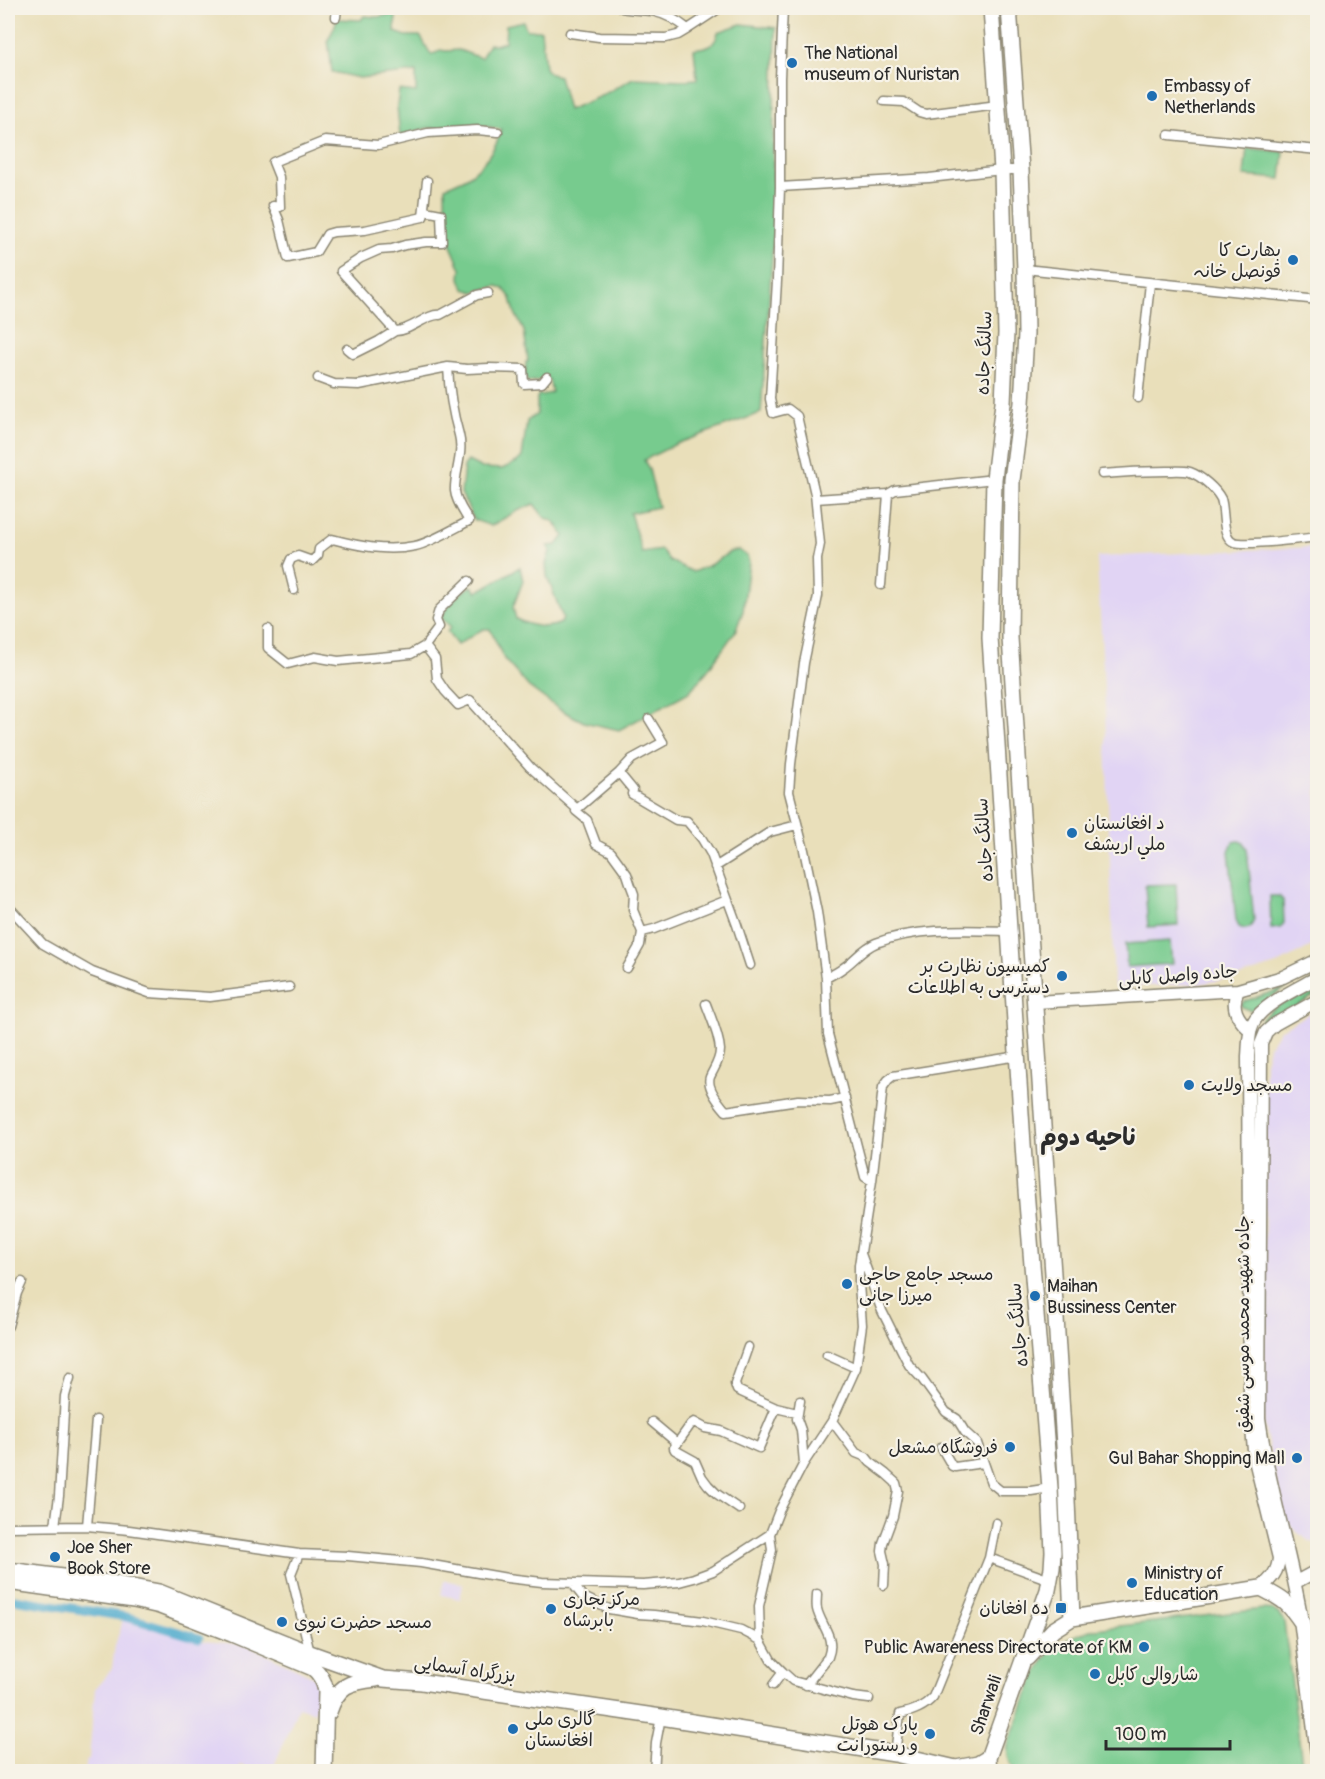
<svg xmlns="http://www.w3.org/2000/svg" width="1325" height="1779" viewBox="0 0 1325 1779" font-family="Pangolin,'Playpen Sans Arabic',sans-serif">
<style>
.built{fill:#e1d4f4}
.green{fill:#77cb8e;stroke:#517b5c;stroke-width:1.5}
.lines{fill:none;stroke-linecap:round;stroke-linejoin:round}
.canal{stroke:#50abce;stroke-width:9}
.street-casing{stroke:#8a8572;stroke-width:11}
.secondary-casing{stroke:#8a8572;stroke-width:15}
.highway-casing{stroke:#8a8572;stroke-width:18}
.street{stroke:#fff;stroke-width:8}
.secondary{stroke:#fff;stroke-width:12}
.highway{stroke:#fff;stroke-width:15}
.poi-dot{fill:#1f6fb2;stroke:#f7f3e8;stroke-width:2}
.labels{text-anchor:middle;stroke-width:4.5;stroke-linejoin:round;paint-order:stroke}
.poi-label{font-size:18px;fill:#2b2b2b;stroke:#f7f3e8;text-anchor:start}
.street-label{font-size:18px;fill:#2b2b2b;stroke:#f7f3e8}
.district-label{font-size:24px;font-weight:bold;fill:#2b2b2b;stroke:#f7f3e8}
</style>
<rect width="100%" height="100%" fill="#f7f3e8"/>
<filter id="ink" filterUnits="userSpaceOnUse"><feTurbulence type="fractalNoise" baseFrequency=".0167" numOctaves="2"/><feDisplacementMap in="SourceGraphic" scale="12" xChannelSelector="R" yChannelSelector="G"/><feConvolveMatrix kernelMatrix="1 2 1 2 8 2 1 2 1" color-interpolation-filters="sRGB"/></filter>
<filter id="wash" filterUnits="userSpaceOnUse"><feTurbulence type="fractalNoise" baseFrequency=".008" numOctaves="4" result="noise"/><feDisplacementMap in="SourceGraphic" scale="24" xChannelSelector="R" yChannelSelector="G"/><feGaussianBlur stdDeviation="1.35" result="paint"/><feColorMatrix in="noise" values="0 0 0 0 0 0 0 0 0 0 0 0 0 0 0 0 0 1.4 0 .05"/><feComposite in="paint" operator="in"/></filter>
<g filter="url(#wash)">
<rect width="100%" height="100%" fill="#e9dfba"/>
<path class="built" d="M1317 547V943L1276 965 1238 977 1199 984 1114 987 1105 706 1097 557Z
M1317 1009V1544L1309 1541 1293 1529 1284 1516 1264 1425 1265 1063 1269 1046 1280 1030Z
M444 1580 463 1584 460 1599 441 1595Z
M123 1620 192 1640 247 1645 314 1677 318 1687 315 1712 298 1707 272 1771H256L240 1765 238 1772 86 1771V1761L89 1760 95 1689 112 1669 115 1646Z"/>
<path class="green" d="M396 14 395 32 406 36H420C425 42 426 48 431 54L436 53 440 50 446 51 459 50 481 58 489 44 496 45 505 42 506 25 523 21 527 30H541L545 68 550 74 559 76 568 110 601 96 633 78 684 80 697 79 694 49C707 47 716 46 718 32L741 24 776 28 773 153 774 229 761 413 676 444 644 460 649 469 658 507 630 513 642 553 661 550 670 561 693 572 710 565 730 552 739 550 747 556 749 562 743 611 735 632 707 671 689 692 619 730 584 722 559 709 529 687 504 659 490 629H483L457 645 447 632 451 627 441 618C447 606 459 592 472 586L477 592 520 567 523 581 513 607 516 619C531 626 546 630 561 623L563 618 547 576 546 564 550 551 548 546 557 545 564 536 555 522 544 517 534 504 515 512 491 526 474 520 461 493 464 466 468 461 482 468 502 469 517 462 522 457 527 421 537 414V398L539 394 542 396 552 392 549 379 528 382 525 377 526 362 528 361 524 331 515 313 511 298 503 288 497 286 474 292 464 289 460 278 461 269 446 234 445 187C452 184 460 181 467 177 482 168 498 146 501 129L484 126 466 129 427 128 400 136 397 106 399 90 416 92V72L359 78 332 72 328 40 334 28 337 19 361 20 364 16 377 17Z
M1247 148 1284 152 1281 179 1244 176Z
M1239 841 1244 843 1247 849 1254 920 1250 928 1244 929 1239 927 1236 921 1229 851 1233 842Z
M1176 884 1178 925 1148 927 1145 885Z
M1270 896H1279L1283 900 1284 923 1280 928 1271 929Z
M1170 941 1172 964 1127 967 1125 944Z
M1317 982V994L1265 1025 1261 1022V1020L1269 1011Z
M1287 987 1251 1010 1246 1009 1241 1006V1004L1245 1001Z
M1263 1609C1274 1609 1279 1612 1284 1622L1303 1771 1016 1772C1010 1765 1006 1755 1008 1746 1009 1737 1015 1728 1018 1720 1028 1694 1035 1665 1057 1646 1068 1637 1082 1633 1095 1629Z"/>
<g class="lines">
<path class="canal" d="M8 1598 127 1617 199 1638"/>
</g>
</g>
<g filter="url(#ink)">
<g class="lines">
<g class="street-casing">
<path id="street" d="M475 8 482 9 485 8
M622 8C632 10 642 10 652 11 665 14 678 21 688 29L720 8
M783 8 780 78V187L777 281 770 399 773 413 788 409 797 416 815 494 820 544 817 559 818 596 804 663 791 764 789 792 804 850 817 912 826 978 828 1034 865 1177 872 1181
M336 17 337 8
M570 33 599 37 666 38 678 35 688 29
M884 101 904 102 919 112 926 114 998 105
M1169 135 1318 150
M780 187 929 178 1002 170H1021
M423 216 427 181
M1025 269 1318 300
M395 331 341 271 361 258 379 250 392 249 405 245 426 242H442L441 214 425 211 423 217 365 230 334 232 327 234 316 252 288 258 279 220 273 206 280 207 279 177 273 162 325 141 378 145 428 133 477 130 498 132
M347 349 353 354 379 341 395 331C409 332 428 313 440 315L477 295 488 293
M318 378 334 384 359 385 448 367 467 369 489 368 523 369 524 384 542 383 547 377
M1138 398 1150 283
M1102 474C1124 472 1145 471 1167 471 1174 471 1183 470 1190 472 1201 476 1216 489 1221 499 1225 510 1221 537 1234 542 1247 546 1301 539 1318 537
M815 494 816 499 888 494 895 490 994 479
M881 585 888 494
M294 590 288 566 291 559 298 556 312 561 318 555 319 549 332 539C359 546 386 552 415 546 430 543 455 528 469 521 464 512 456 502 455 491 454 473 464 454 459 435 453 414 449 392 448 367
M268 629V648L288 664 315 657 338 661 411 654 425 646 439 627 436 620 439 610 469 581
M425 646 435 659 437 679 445 691 458 705 470 700 530 767 577 809 576 811 587 820 596 844 611 852 627 874 631 886 634 894 633 910 642 932 640 945 627 968
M619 773 633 790 632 794 676 820 687 821 702 839 711 854 737 925 750 965
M577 809 619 773 632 759 663 742 649 719
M715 867 770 832 797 825
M8 906 43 944 92 972 149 993 210 997 289 987
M642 932 654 929 727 900
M826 978C832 975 838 972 843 968 854 961 863 948 876 943 916 927 967 930 1010 931
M706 1004C711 1018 719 1034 720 1050 720 1061 714 1068 710 1077 706 1087 720 1104 726 1111L798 1100 830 1101 845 1098
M861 1254 882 1311 909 1365 922 1379 946 1412 957 1419 965 1432 977 1443 991 1483 1001 1491H1031L1050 1488
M8 1326 17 1293 22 1282
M748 1347 735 1384 737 1390 776 1408 797 1413
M827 1355 856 1368
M800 1401 797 1419 801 1430 804 1463
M832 1421 856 1453 866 1457 870 1462 886 1474 896 1483 898 1491 893 1516 883 1543 882 1551 885 1564 884 1585
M652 1422 677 1443
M941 1447 952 1466 955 1467 983 1463
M739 1509 717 1494 708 1485 702 1477 695 1461 675 1450 674 1448 691 1424 694 1422 705 1428 721 1431 759 1448 776 1408
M55 1526 59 1496 65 1396 70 1378
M87 1526 96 1420
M8 1527 87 1526 129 1530 299 1554 348 1556 421 1563 507 1578 542 1582 643 1585 679 1582 694 1578 713 1571 770 1534 779 1511 804 1463 832 1421 856 1368 862 1325 859 1284V1265L872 1181 883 1087 888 1080 893 1076 1018 1056
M299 1554 291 1574 310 1653
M989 1558 1050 1580
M572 1583 583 1597 609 1609 638 1614 654 1615 703 1621 741 1630 760 1640 771 1660 783 1672 793 1681 853 1697 869 1699
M760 1640 759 1606 772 1550 770 1534
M773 1685 783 1672
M806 1685 828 1657C836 1637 821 1626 817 1609 816 1604 817 1599 817 1594
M895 1754 900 1714C914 1711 924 1707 933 1697L989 1558 996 1523
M654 1772 656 1743 661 1717"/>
</g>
<g class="secondary-casing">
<path id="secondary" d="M1238 990C1230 1007 1237 1019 1250 1030
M1035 1002 1238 990 1283 977 1318 960
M1296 1582 1318 1570
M1261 1588C1271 1579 1278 1572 1279 1558L1255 1460 1250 1409 1248 1056C1249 1046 1248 1033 1253 1023 1262 1004 1299 988 1318 977
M1302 1622C1291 1553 1268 1486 1259 1418L1261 1044 1266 1032 1275 1024 1318 1000"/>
</g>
<g class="highway-casing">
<path id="highway" d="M1009 8 1021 170 1025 269 1026 334 1022 403 1012 480 1010 638 1056 1318 1066 1477 1072 1618
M8 1570 116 1584 159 1592 310 1653 383 1679 422 1682 661 1717 895 1754 956 1768 978 1764 988 1758
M8 1582 134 1600 160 1606 232 1634 313 1668C321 1674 324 1681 326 1691L324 1772
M1027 1658 1053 1630 1072 1618 1261 1588C1283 1599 1289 1603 1302 1623L1318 1750
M329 1712C338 1685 349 1682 376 1679
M989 1772 988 1758 1048 1590 1052 1568 1053 1552 1050 1488 1026 1190 990 638 994 479 1003 403 1006 333 1002 170 991 8"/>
</g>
<use href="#street" class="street"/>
<use href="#secondary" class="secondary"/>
<use href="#highway" class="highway"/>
</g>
</g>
<g class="poi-dot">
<circle cx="792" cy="63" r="6"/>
<circle cx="1152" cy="96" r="6"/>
<circle cx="1293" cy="260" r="6"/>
<circle cx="1072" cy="833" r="6"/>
<circle cx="1062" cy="976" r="6"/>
<circle cx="1189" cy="1085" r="6"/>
<circle cx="847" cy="1284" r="6"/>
<circle cx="1035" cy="1296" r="6"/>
<circle cx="1010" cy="1447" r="6"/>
<circle cx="1297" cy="1458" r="6"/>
<circle cx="55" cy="1557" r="6"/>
<circle cx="1132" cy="1583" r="6"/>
<rect x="1055" y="1602" width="12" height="12" rx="3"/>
<circle cx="551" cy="1609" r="6"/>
<circle cx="282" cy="1622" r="6"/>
<circle cx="1144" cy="1647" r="6"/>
<circle cx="1095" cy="1674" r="6"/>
<circle cx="513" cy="1729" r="6"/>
<circle cx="930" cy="1734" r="6"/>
</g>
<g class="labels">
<g class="poi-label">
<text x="804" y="59">The National<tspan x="804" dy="21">museum of Nuristan</tspan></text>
<text x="1164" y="92">Embassy of<tspan x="1164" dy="21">Netherlands</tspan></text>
<text x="1281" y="256" text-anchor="end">بھارت کا<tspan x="1281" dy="21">قونصل خانہ</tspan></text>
<text x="1084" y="829">د افغانستان<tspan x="1084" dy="21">ملي اریشف</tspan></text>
<text x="1050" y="972" text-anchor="end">کمیسیون نظارت بر<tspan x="1050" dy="21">دسترسی به اطلاعات</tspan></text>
<text x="1201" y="1091">مسجد ولایت</text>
<text x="859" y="1280">مسجد جامع حاجی<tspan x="859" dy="21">میرزا جانی</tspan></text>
<text x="1047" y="1292">Maihan<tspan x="1047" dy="21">Bussiness Center</tspan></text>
<text x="998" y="1453" text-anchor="end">فروشگاه مشعل</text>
<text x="1285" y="1464" text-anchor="end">Gul Bahar Shopping Mall</text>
<text x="67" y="1553">Joe Sher<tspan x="67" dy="21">Book Store</tspan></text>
<text x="1144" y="1579">Ministry of<tspan x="1144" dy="21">Education</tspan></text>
<text x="563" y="1605">مرکز تجاری<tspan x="563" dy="21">بابرشاه</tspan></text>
<text x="1049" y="1614" text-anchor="end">ده افغانان</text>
<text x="294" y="1628">مسجد حضرت نبوی</text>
<text x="1132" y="1653" text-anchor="end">Public Awareness Directorate of KM</text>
<text x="1107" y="1680">شاروالی کابل</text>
<text x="525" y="1725">گالری ملی<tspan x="525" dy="21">افغانستان</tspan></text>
<text x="918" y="1730" text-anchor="end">پارک هوتل<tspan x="918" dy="21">و رستورانت</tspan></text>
</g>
<g class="street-label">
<text transform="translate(984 353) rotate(-88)" y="6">سالنگ جاده</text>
<text transform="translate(984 840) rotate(-94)" y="6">سالنگ جاده</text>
<text transform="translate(1178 975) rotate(-4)" y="6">جاده واصل کابلی</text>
<text transform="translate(1243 1324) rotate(-90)" y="6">جاده شهید محمد موسی شفیق</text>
<text transform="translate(1018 1325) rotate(-95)" y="6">سالنگ جاده</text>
<text transform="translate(465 1669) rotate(8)" y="6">بزرگراه آسمایی</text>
<text transform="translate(986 1705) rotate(-71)" y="6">Sharwali</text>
</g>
<g class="district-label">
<text x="1088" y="1145">ناحیه دوم</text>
</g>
</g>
<rect width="1325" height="1779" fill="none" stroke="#f7f3e8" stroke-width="30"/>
<path d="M1106 1740v9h124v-9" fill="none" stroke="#2b2b2b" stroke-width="3"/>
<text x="1115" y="1740" font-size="18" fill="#2b2b2b" stroke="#f7f3e8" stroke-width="4.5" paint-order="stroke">100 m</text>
</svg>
